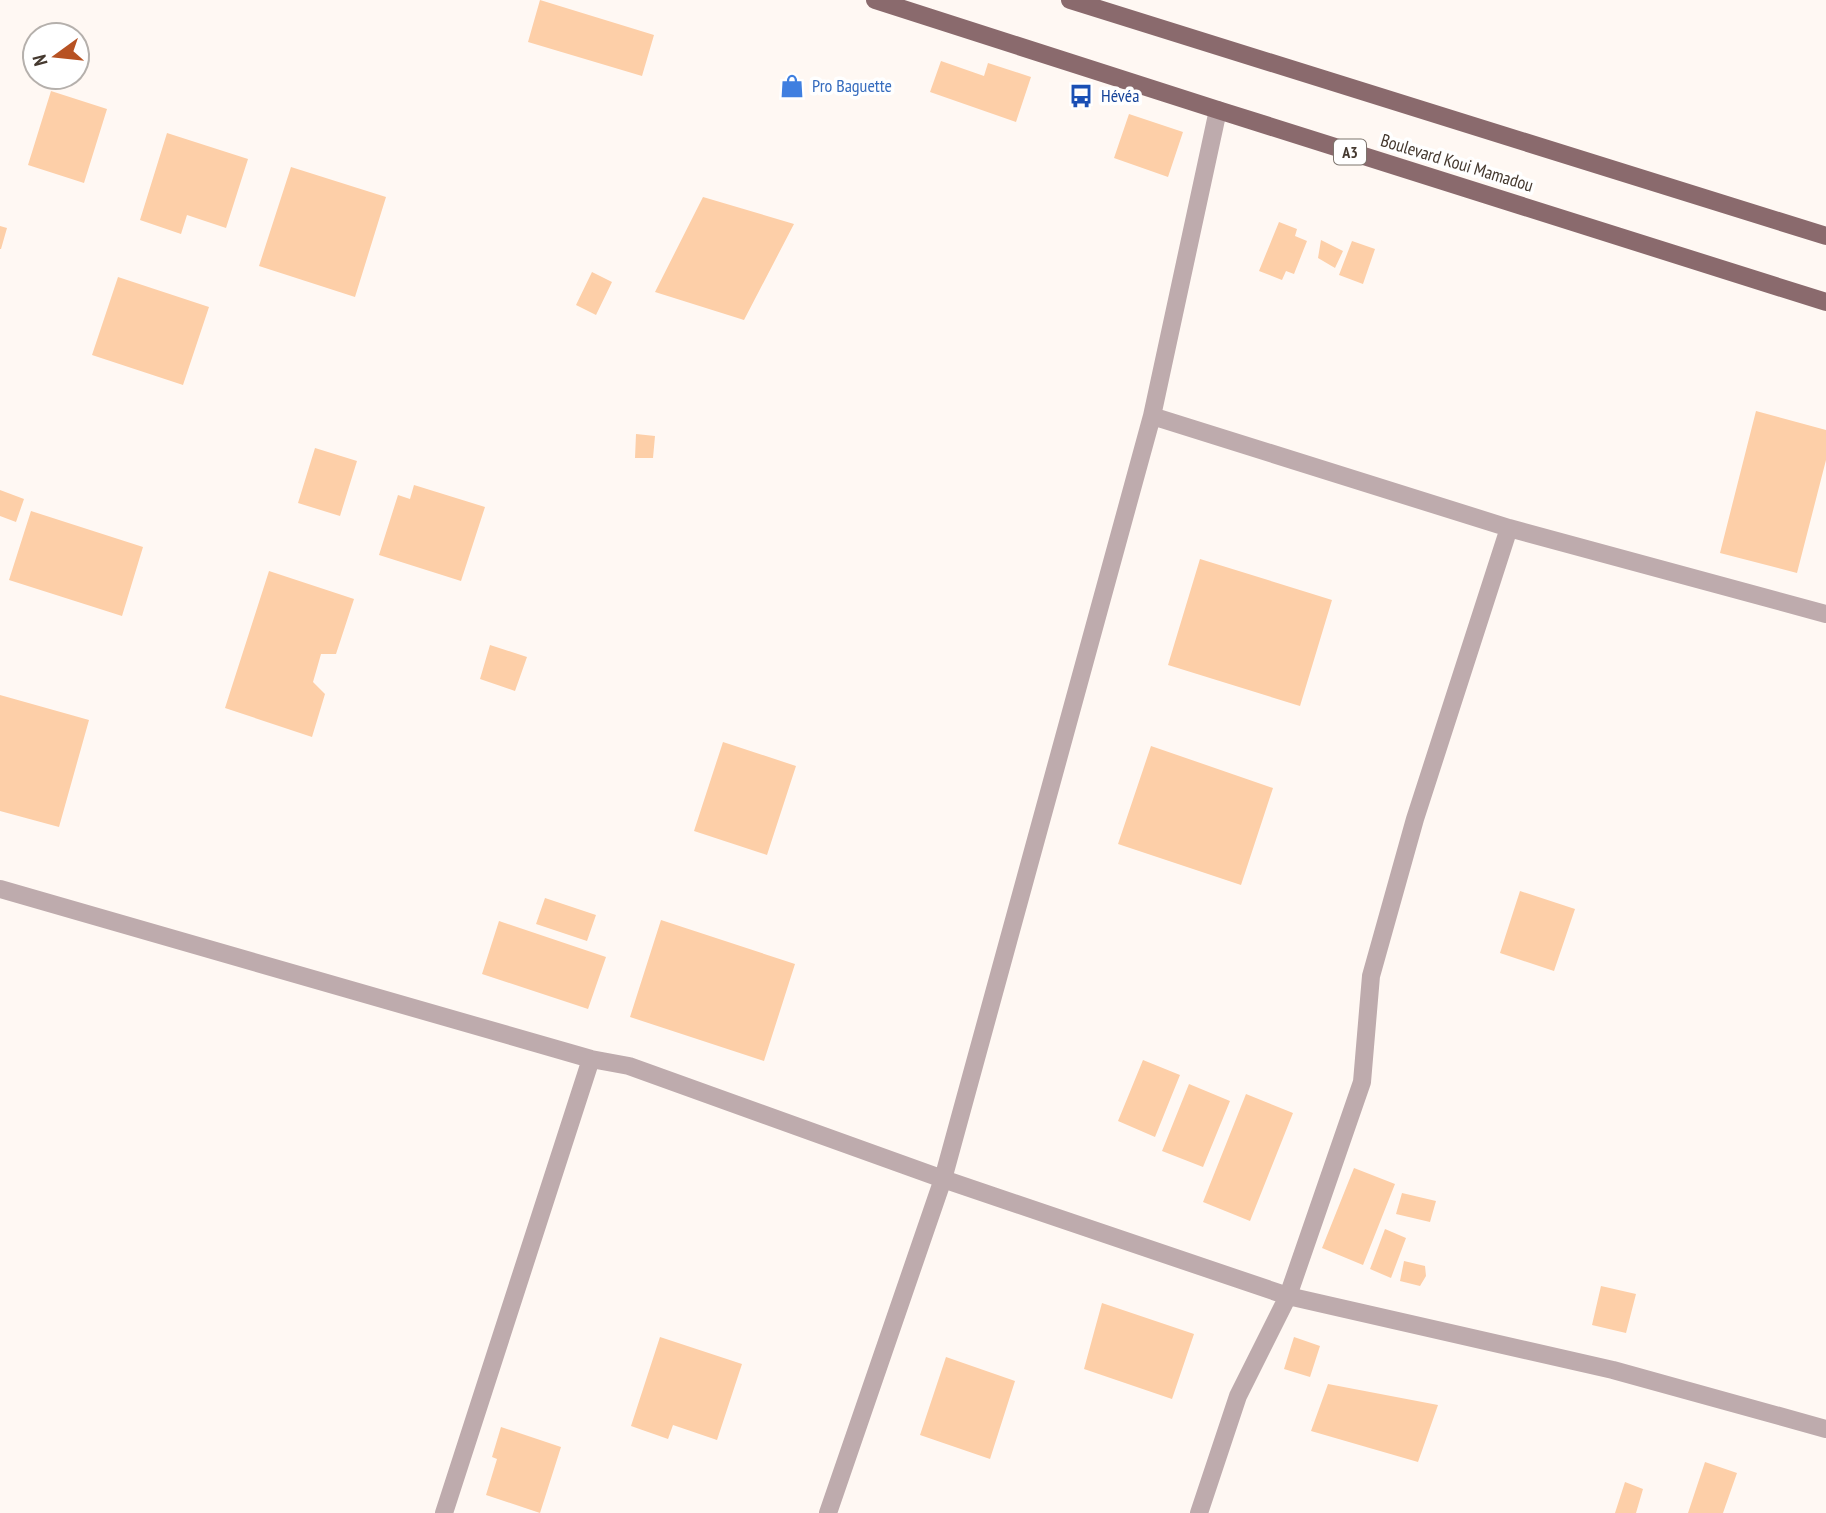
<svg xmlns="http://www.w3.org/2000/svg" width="1826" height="1513" viewBox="0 0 1826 1513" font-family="'PT Sans Narrow',sans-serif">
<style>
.building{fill:#fdcfa8}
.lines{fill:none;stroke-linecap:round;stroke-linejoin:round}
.minor{stroke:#beabad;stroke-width:18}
.primary{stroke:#8a6a6d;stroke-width:18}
.labels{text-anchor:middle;stroke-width:7;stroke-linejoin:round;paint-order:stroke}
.shield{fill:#fff;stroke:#7d746d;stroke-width:2}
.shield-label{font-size:16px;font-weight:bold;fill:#45392f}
.shop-label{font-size:18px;fill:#366cbe;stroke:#fff;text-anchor:start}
.transit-label{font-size:18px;fill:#164399;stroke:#fff;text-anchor:start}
.street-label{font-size:18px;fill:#45392f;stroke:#fff}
</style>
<rect width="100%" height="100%" fill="#fff8f3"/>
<path class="building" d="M540 0 654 35 642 76 528 42Z
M941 61 984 76 988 63 1031 77 1016 122 930 92Z
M51 91 107 109 84 183 28 165Z
M1129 114 1183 132 1168 177 1114 158Z
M167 133 248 159 226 228 187 215 181 234 140 220Z
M291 167 386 197 355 297 259 266Z
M703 197 794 224 744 320 655 292Z
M1279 222 1297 229 1295 236 1307 241 1294 274 1286 271 1282 280 1259 271Z
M0 226 7 228 1 249H0Z
M1321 240 1343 251 1335 268 1318 258Z
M1352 241 1375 249 1363 284 1339 275Z
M592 272 612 282 596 315 576 305Z
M118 277 209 307 183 385 92 355Z
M1756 411 1826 430V460L1797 573 1720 553Z
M636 434 655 436 653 458H635Z
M315 448 357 461 340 516 298 503Z
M414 485 485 507 461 581 379 555 398 495 410 499Z
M0 490 24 499 16 522 0 516Z
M31 511 143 547 122 616 9 580Z
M1200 559 1332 600 1300 706 1168 665Z
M269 571 354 599 336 654H321L313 682 325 694 312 737 225 708Z
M490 645 527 657 515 691 480 679Z
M0 695 89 720 59 827 0 811Z
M723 742 796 766 767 855 694 831Z
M1151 746 1273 788 1241 885 1118 844Z
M1520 891 1575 909 1554 971 1500 953Z
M545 898 596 915 587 941 536 924Z
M661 920 795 964 764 1061 630 1017Z
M499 921 606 957 588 1009 482 974Z
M1143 1060 1180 1075 1155 1137 1118 1121Z
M1189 1084 1230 1101 1203 1167 1162 1151Z
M1246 1094 1293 1113 1250 1221 1203 1202Z
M1354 1168 1395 1184 1363 1265 1322 1248Z
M1402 1193 1436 1201 1430 1222 1396 1214Z
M1385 1229 1406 1238 1391 1278 1370 1269Z
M1404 1261 1425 1266 1426 1276 1420 1286 1400 1281Z
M1601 1286 1636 1294 1626 1333 1592 1325Z
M1102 1303 1194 1334 1172 1399 1084 1369Z
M660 1337 742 1364 717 1440 673 1425 668 1439 631 1426Z
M1294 1337 1320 1346 1310 1377 1284 1369Z
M946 1357 1015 1381 990 1459 920 1435Z
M1328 1384 1438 1405 1418 1462 1311 1431Z
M501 1427 561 1447 540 1513 486 1495 497 1459 492 1457Z
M1705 1462 1737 1473 1723 1513H1688Z
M1625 1482 1643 1489 1636 1513H1615Z"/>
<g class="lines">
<path class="minor" d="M1152 416 1509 528 1826 614
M1509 528 1415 819 1371 976 1362 1082 1288 1296 1613 1370 1826 1429
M0 889 591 1059 629 1066 943 1179 1288 1296 1238 1396 1199 1513
M444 1513 591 1059
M828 1513 943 1179 1152 416 1218 110"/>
<path class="primary" d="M875 0 1218 110 1826 302
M1070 0 1826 236"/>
</g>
<defs>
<g id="shop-bare" transform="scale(1.89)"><path d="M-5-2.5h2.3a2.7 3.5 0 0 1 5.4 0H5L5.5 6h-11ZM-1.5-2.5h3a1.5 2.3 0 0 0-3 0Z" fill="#3f7fe0" stroke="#fff" stroke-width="2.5" paint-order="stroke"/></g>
<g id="bus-bare" transform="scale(1.89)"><path d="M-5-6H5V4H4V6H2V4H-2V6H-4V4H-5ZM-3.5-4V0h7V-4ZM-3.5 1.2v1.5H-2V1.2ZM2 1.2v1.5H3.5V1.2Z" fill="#1a4fb4" stroke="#fff" stroke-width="2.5" paint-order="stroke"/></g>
</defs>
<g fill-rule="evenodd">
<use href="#shop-bare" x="792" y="86"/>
<use href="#bus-bare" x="1081" y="96"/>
</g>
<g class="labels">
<rect class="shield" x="1334" y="139.5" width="32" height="25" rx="5"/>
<g class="shield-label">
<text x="1350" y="158">A3</text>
</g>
<g class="shop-label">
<text x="812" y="92">Pro Baguette</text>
</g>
<g class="transit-label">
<text x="1101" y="102">Hévéa</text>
</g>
<g class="street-label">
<text transform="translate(1457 163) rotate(17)" y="6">Boulevard Koui Mamadou</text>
</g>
</g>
<g transform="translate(56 56) rotate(255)"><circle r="33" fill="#ffffff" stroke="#b5b0ac" stroke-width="2"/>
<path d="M0-5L12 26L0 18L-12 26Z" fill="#b75223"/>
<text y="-10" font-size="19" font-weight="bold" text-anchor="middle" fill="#45392f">N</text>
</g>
</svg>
